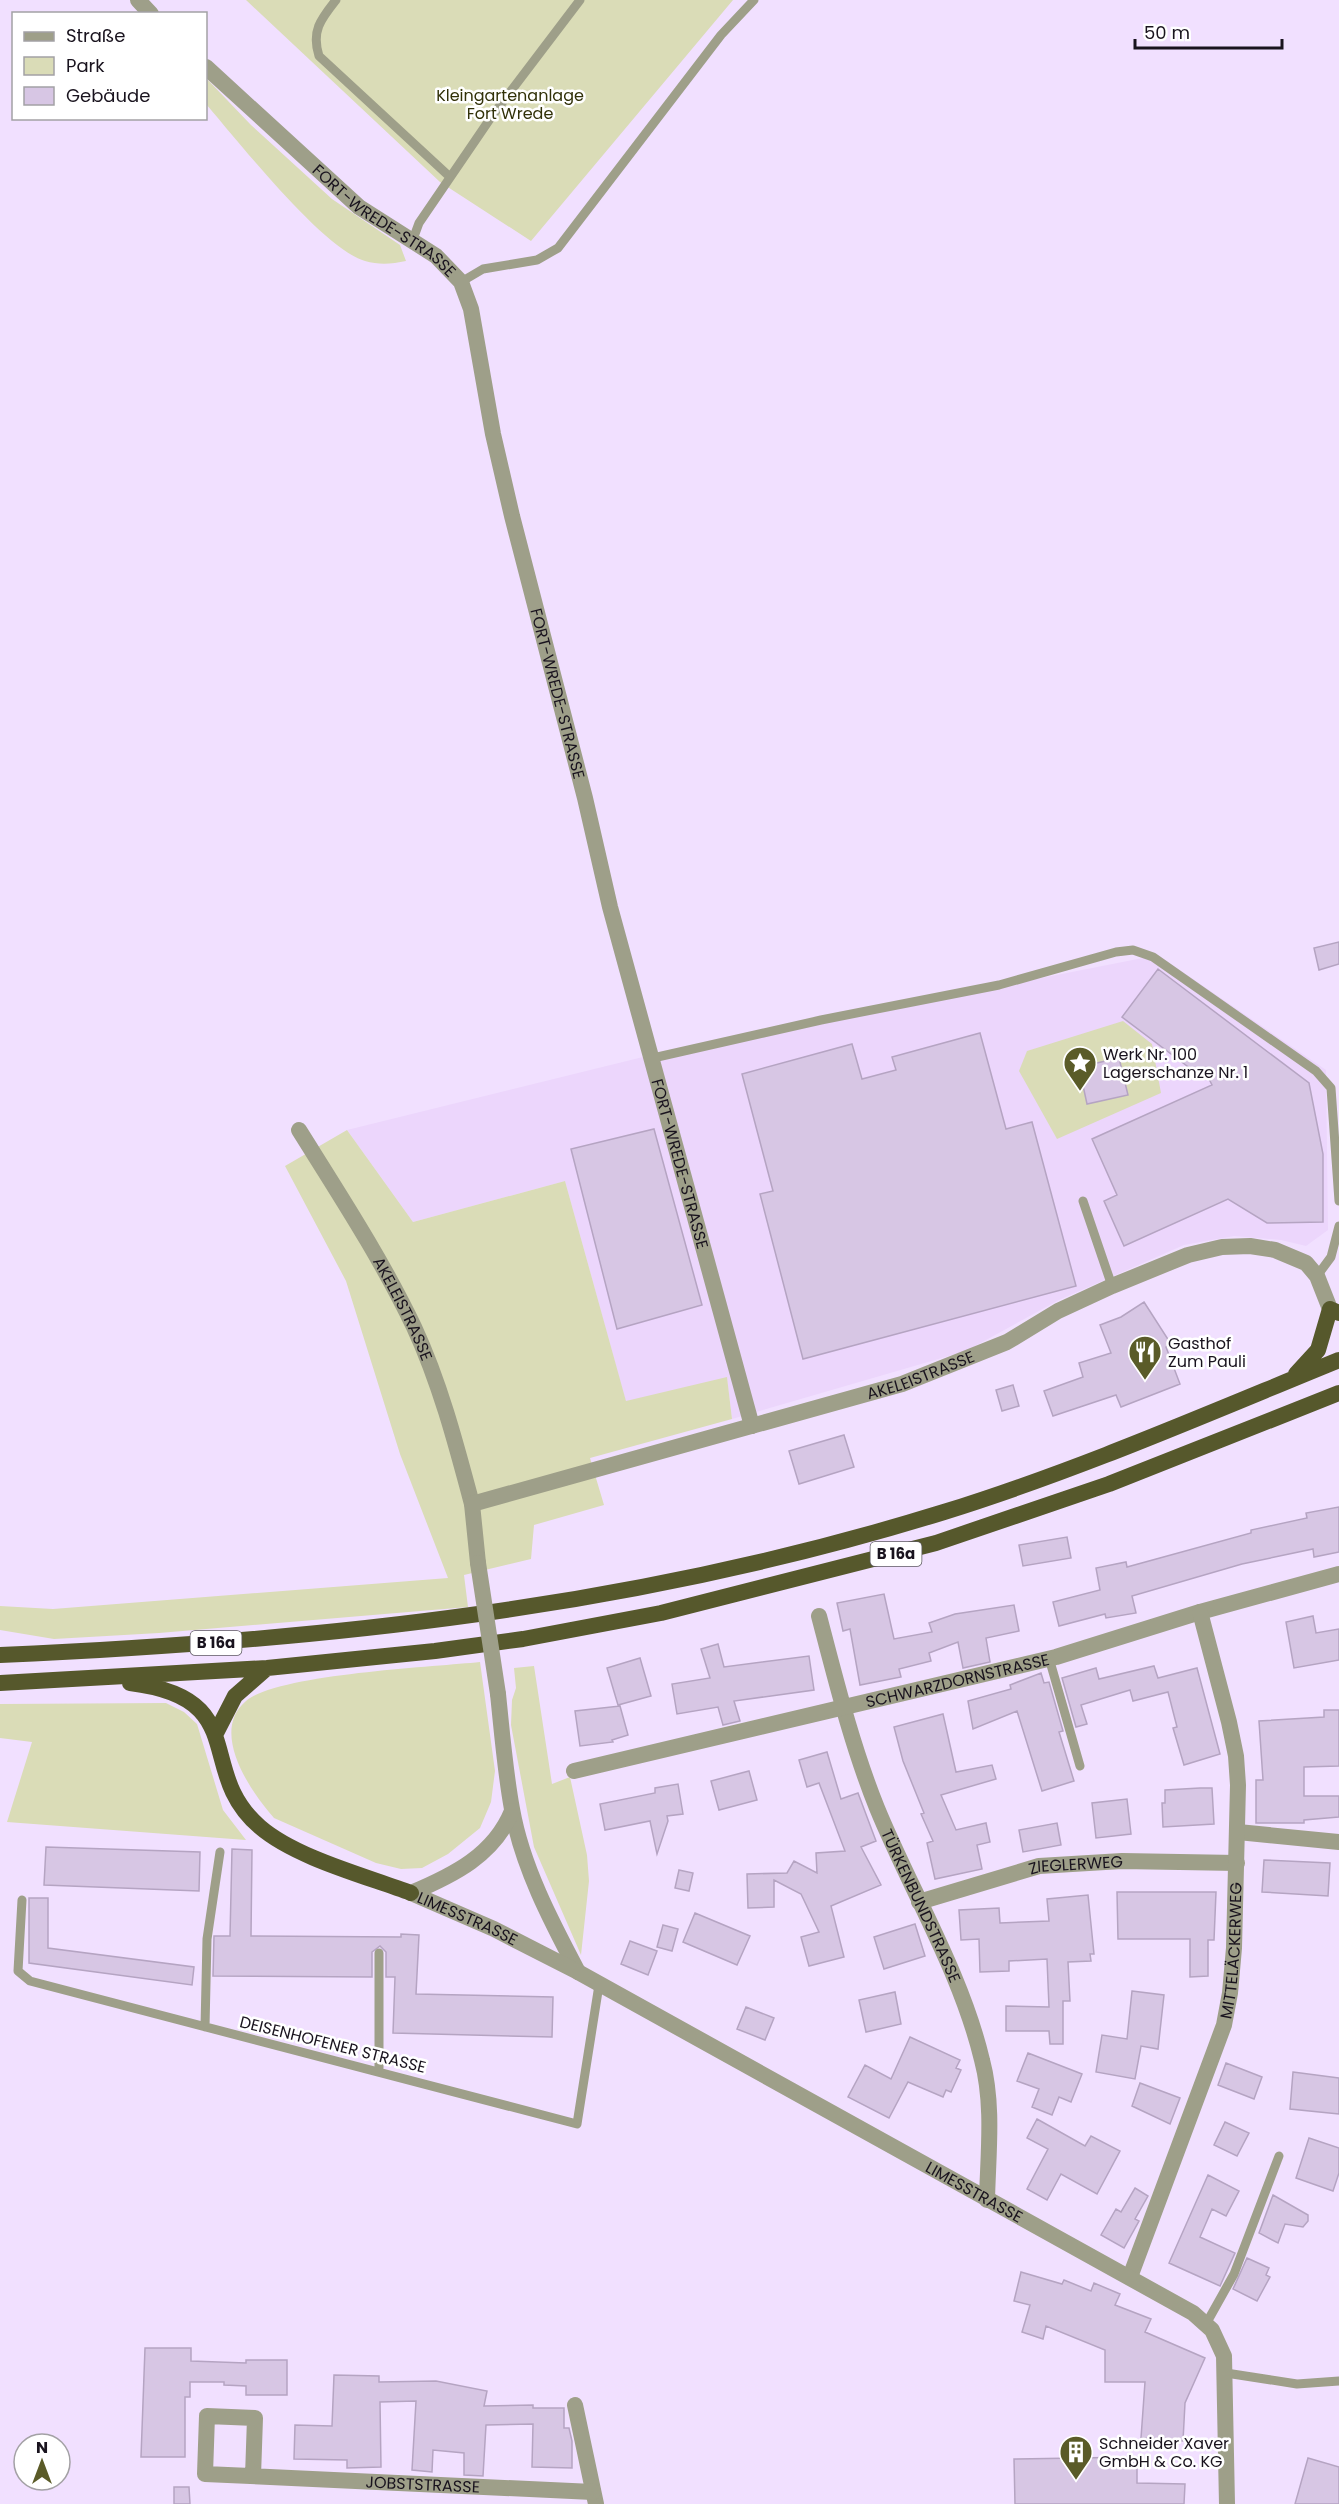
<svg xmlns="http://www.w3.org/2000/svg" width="1339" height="2504" viewBox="0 0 1339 2504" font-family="Poppins,sans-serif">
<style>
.built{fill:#ecd6fc}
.green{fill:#dadcb7}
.building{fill:#d7c6e4;stroke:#b5a4c2;stroke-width:1.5}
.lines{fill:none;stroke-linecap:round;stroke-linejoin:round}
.service{stroke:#9e9f89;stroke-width:9}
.minor{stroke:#9e9f89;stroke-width:16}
.tertiary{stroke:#9e9f89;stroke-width:16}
.trunk{stroke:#56582c;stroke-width:16}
.tertiary-bridge{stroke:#9e9f89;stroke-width:16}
.labels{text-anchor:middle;stroke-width:5;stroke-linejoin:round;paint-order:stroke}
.shield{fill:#fff;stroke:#5e5a62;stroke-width:1.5}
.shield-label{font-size:15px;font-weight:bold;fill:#19131e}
.park-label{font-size:16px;fill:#313108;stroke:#fff}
.street-label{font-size:16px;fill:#19131e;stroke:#fff}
.poi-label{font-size:16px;fill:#19131e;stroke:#fff;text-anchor:start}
</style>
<rect width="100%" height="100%" fill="#f1e0ff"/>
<path class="built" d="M1158 955 1326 1070 1328 1230 1306 1246 1281 1240 1234 1236 1184 1245 1059 1300 966 1351 732 1419 727 1378 626 1402 565 1181 413 1222 347 1130 647 1056Z"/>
<path class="green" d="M246 0H733L531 241 440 182Z
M206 78 251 125 332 199 400 245 406 261C392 264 379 265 365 261 324 250 237 140 206 104Z
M1123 1021 1152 1044 1161 1093 1057 1139 1019 1071 1027 1051Z
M347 1130 413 1222 565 1181 626 1401 727 1377 732 1419 590 1458 604 1505 534 1525 531 1559 464 1575 468 1607 159 1633 54 1639 0 1630V1606L53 1609 448 1578 400 1454 346 1281 285 1166Z
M480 1662 495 1771 491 1802 480 1828 448 1854 422 1868 401 1869 376 1863 274 1818C251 1792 209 1732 246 1701 278 1674 433 1667 480 1662Z
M534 1666 552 1784 570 1777 587 1855 589 1881 581 1955 534 1847 511 1725 512 1700 516 1688 514 1668Z
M166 1703 184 1712 197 1724 223 1810 246 1840 7 1822 32 1742 0 1738V1704Z"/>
<path class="building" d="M1339 942V964L1319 970 1314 948Z
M1158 969 1309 1083 1323 1154V1222L1267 1223 1228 1199 1124 1246 1104 1201 1117 1195 1092 1139 1212 1085 1208 1077 1203 1078 1122 1017Z
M980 1033 1006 1129 1032 1122 1076 1286 803 1359 760 1194 773 1191 742 1074 852 1044 862 1079 896 1070 892 1057Z
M1119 1058 1128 1095 1087 1104 1079 1067Z
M654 1129 702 1305 617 1329 571 1149Z
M1144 1302 1171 1344 1166 1347 1180 1384 1121 1407 1116 1395 1053 1416 1044 1391 1083 1377 1079 1363 1111 1353 1100 1325 1121 1317Z
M1013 1385 1019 1406 1002 1411 996 1390Z
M844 1435 854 1467 799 1484 789 1451Z
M1339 1507V1552L1314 1557 1313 1549 1242 1564 1132 1596 1136 1613 1106 1618 1105 1614 1059 1626 1053 1602 1100 1590 1096 1568 1126 1562 1127 1567 1251 1533V1530L1307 1518 1306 1513Z
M1067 1537 1071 1558 1023 1566 1019 1545Z
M884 1594 894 1639 932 1632 929 1623 955 1614 1014 1605 1019 1631 986 1638 990 1662 963 1668 958 1642 929 1653 931 1661 899 1669 901 1677 860 1685 850 1629 843 1631 837 1603Z
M1313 1616 1316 1633 1339 1629V1660L1294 1668 1286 1622Z
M718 1644 724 1667 809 1656 814 1690 734 1701 740 1721 723 1725 718 1707 677 1714 672 1684 710 1678 701 1649Z
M640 1658 651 1696 618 1705 607 1668Z
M1154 1666 1158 1678 1197 1668 1220 1754 1184 1765 1173 1728 1177 1727 1168 1692 1133 1701 1130 1690 1081 1705 1087 1724 1076 1727 1062 1678 1096 1668 1099 1679Z
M1041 1673 1044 1683 1049 1682 1063 1731 1059 1732 1074 1781 1042 1791 1017 1711 973 1729 968 1701 1011 1689 1010 1685Z
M620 1706 628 1735 612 1740 613 1742 580 1746 575 1711Z
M1324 1710H1339V1766L1304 1767V1796H1339V1817L1304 1820V1823H1256V1780H1263L1259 1721 1324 1717Z
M943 1714 956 1772 992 1765 996 1779 941 1795 956 1830 986 1823 990 1842 977 1845 982 1869 935 1879 927 1843 933 1841 921 1814 924 1813 903 1761 894 1727Z
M827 1752 841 1799 858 1793 876 1841 861 1847 881 1885 831 1906 844 1957 809 1966 801 1937 819 1932 801 1894 774 1880V1907L748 1908 747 1874 787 1873 794 1861 817 1873 816 1853 845 1851 819 1783 807 1787 799 1760Z
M749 1771 757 1800 719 1810 711 1781Z
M678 1784 683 1814 667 1816 668 1821 657 1854 650 1821 605 1830 600 1804 655 1793V1788Z
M1200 1788H1212L1214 1824 1163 1827 1162 1803H1165V1790Z
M1127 1799 1131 1834 1096 1838 1092 1803Z
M1057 1823 1061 1845 1023 1852 1019 1830Z
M46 1847 200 1852 199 1891 44 1885Z
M232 1849 252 1850 251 1936 401 1937V1934L419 1935 416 1994 553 1997 552 2037 393 2033 395 1977H386V1952L380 1946 372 1952V1977L213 1976 214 1936H230Z
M1264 1860 1330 1863 1328 1896 1262 1892Z
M679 1870 693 1873 689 1891 675 1888Z
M1117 1892H1216L1214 1940H1208V1976L1190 1977V1939H1118Z
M1088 1895 1094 1954H1090L1091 1961 1068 1962 1070 2001H1063V2044H1050L1049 2031H1006V2006L1049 2007 1047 1959 1009 1961V1971L980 1972 979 1939 961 1940 959 1910 999 1908 1000 1923 1049 1921 1047 1899Z
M29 1898H48V1948L194 1967 192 1985 29 1963Z
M695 1913 750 1936 737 1965 683 1942Z
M915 1924 925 1956 884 1969 874 1937Z
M663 1925 678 1929 672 1951 657 1947Z
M630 1941 657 1951 648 1975 621 1964Z
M1132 1991 1164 1995 1158 2049 1141 2046 1135 2079 1096 2072 1102 2035 1127 2039Z
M895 1992 901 2024 866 2032 859 2000Z
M746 2007 774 2018 765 2040 737 2029Z
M910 2037 960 2060 956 2068 961 2070 951 2092 946 2090 943 2097 908 2082 889 2118 848 2097 865 2065 891 2079Z
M1028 2053 1082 2074 1071 2102 1059 2097 1052 2115 1032 2107 1039 2089 1017 2081Z
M1226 2063 1262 2077 1254 2099 1218 2085Z
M1293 2072 1339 2078V2114L1290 2109Z
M1140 2083 1180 2098 1170 2124 1132 2106Z
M1037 2119 1085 2146 1091 2136 1120 2151 1097 2194 1061 2174 1047 2200 1027 2189 1048 2149 1027 2138Z
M1225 2122 1249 2133 1237 2156 1214 2145Z
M1309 2138 1339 2148V2173L1333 2191 1296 2178Z
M1208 2175 1239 2191 1226 2216 1212 2209 1200 2237 1235 2253 1220 2286 1169 2263Z
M1135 2188 1148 2196 1135 2219 1139 2221 1124 2248 1101 2235 1116 2209 1121 2212Z
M1273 2195 1308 2215V2221L1303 2227 1285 2224 1278 2243 1259 2233Z
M1247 2258 1269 2268 1266 2275 1270 2277 1257 2301 1233 2289Z
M1021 2272 1062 2284 1064 2280 1091 2291 1094 2283 1120 2294 1115 2305 1151 2319 1145 2332 1205 2358 1185 2403 1183 2441 1141 2438 1145 2382H1105V2350L1046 2326 1043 2339 1022 2332 1030 2305 1014 2301Z
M145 2348H191V2361L246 2363V2360H287V2395H246V2386L224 2385V2382H190V2397H185V2457H141Z
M334 2375 379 2376V2382L436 2381 487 2391 484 2406 533 2405V2408H564V2428H569L572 2441V2468L532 2467 533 2424 486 2425 483 2476 464 2475V2453L433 2450 432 2472 412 2470 416 2401 380 2402 381 2467 347 2468V2460L294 2459 295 2425 332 2426Z
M1137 2457V2483L1185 2484 1184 2504H1015L1014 2459Z
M1308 2458 1339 2467V2504H1295Z
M174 2487H189L190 2504H174Z"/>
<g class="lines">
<path class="service" d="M336 0C321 19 311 31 319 56L450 177
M412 242 419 223 492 116 580 0
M461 282 483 269 537 260 558 248 721 35 754 0
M653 1058 821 1020 999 985 1116 952 1133 950 1153 957 1316 1071 1331 1088 1339 1201
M1083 1201 1112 1286
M1317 1276 1331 1257 1339 1226
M1049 1658 1080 1766
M22 1900 18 1971 30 1981 577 2124 599 1985
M205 2027 207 1939 220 1852
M379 2071V1953
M1206 2324 1234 2274 1279 2156
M1226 2373 1297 2384 1339 2381"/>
<g class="minor">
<path d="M138 0 151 14"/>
<path id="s1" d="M206 67 359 207 436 256 461 282 471 309 493 434 512 516 585 798 610 907 752 1426"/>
<path id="s2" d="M299 1130C339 1194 381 1258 414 1327 440 1383 456 1444 472 1504"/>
<path id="s3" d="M819 1616C836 1681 852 1746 877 1808 911 1891 961 1972 982 2060 994 2105 988 2154 987 2200"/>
<path id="s4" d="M574 1771 1056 1657 1200 1612 1339 1574"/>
<path d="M1238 1832 1339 1842"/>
<path id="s5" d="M919 1902 1039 1866 1122 1861 1237 1863"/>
<path id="s6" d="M1130 2277 1214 2052 1224 2025 1230 1993 1234 1948 1238 1785 1236 1756 1229 1722 1200 1612"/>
<path d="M575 2405 596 2504"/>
<path id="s7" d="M253 2476 255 2418 207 2416 205 2474 593 2492"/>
</g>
<g class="tertiary">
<path id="s8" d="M478 1563 472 1504 902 1384 1007 1342 1058 1311 1112 1286 1188 1255 1222 1247 1250 1246 1275 1250 1306 1263 1317 1276 1330 1309"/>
<path d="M498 1694C502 1732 505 1771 512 1809 522 1866 551 1921 578 1972"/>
<path id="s9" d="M411 1893 494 1929 578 1972 1193 2313 1212 2330 1224 2356 1227 2504"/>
<path d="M411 1893C454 1875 494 1855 512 1811"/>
</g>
<path class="trunk" d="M1296 1374 1318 1350 1330 1309 1339 1313
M0 1655C321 1641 635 1608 944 1512 1079 1470 1209 1413 1339 1360
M0 1683 267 1668 435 1651 523 1639 661 1613 936 1543 1109 1484 1339 1393
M130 1683C253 1698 194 1771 260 1827 296 1858 366 1876 411 1893
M216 1733 235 1696 267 1668"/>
<path class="tertiary-bridge" d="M478 1563 498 1694"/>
</g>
<defs>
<g id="sight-pin" transform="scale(1.725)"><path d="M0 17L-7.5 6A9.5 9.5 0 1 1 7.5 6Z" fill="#5a5b28" stroke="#fff"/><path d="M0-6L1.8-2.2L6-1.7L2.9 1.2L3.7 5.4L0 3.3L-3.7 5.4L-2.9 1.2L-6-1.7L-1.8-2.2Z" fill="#fff"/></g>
<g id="restaurant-pin" transform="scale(1.725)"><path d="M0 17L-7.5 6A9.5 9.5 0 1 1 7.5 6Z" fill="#5a5b28" stroke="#fff"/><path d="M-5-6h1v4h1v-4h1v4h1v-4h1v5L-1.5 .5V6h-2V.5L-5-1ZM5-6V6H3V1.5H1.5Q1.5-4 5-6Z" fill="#fff"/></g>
<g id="building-pin" transform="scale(1.725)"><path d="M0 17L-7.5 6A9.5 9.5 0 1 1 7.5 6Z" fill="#5a5b28" stroke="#fff"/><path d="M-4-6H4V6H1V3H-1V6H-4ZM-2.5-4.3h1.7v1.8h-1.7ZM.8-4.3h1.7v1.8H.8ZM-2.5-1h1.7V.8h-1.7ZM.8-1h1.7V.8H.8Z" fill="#fff"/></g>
</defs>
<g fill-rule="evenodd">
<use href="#sight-pin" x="1080" y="1063"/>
<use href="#restaurant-pin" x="1145" y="1352"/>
<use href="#building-pin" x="1076" y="2452"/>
</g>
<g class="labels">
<g class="shield">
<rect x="870.5" y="1542" width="51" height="24" rx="4.5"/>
<rect x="190.5" y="1631" width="51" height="24" rx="4.5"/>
</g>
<g class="shield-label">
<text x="896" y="1559">B 16a</text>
<text x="216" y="1648">B 16a</text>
</g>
<g class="park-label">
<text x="510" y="101">Kleingartenanlage<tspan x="510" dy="18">Fort Wrede</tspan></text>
</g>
<g class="street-label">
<text dy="6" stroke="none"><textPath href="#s1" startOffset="236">FORT-WREDE-STRASSE</textPath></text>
<text dy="6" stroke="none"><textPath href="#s1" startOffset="758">FORT-WREDE-STRASSE</textPath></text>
<text dy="6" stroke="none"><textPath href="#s1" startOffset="1244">FORT-WREDE-STRASSE</textPath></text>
<text dy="6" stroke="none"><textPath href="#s2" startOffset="207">AKELEISTRASSE</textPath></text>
<text dy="6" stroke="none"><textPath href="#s8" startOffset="526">AKELEISTRASSE</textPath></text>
<text dy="6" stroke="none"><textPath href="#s4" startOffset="394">SCHWARZDORNSTRASSE</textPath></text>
<text dy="6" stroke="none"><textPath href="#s5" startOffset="162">ZIEGLERWEG</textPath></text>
<text dy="6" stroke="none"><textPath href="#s3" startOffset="308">TÜRKENBUNDSTRASSE</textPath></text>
<text dy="6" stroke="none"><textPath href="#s9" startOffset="62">LIMESSTRASSE</textPath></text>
<text dy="6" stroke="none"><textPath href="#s6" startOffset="344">MITTELÄCKERWEG</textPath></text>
<text transform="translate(333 2044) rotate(14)" y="6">DEISENHOFENER STRASSE</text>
<text dy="6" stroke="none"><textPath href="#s9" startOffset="638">LIMESSTRASSE</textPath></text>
<text dy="6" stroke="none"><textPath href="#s7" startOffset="382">JOBSTSTRASSE</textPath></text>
</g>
<g class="poi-label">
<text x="1103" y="1060">Werk Nr. 100<tspan x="1103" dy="18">Lagerschanze Nr. 1</tspan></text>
<text x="1168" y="1349">Gasthof<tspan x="1168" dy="18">Zum Pauli</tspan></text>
<text x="1099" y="2449">Schneider Xaver<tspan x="1099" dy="18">GmbH &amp; Co. KG</tspan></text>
</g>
</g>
<rect x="12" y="12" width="195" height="108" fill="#ffffff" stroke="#a3a1a5" stroke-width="1.5"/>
<rect x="24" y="32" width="30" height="9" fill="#9e9f89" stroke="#a3a1a5" stroke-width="1.5"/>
<text x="66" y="42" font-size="18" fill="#19131e">Straße</text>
<rect x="24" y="57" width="30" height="18" fill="#dadcb7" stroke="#a3a1a5" stroke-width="1.5"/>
<text x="66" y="72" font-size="18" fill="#19131e">Park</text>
<rect x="24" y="87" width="30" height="18" fill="#d7c6e4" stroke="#a3a1a5" stroke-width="1.5"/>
<text x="66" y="102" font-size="18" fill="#19131e">Gebäude</text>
<g transform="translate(42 2462)"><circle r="28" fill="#ffffff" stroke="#a3a1a5" stroke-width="1.5"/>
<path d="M0-4.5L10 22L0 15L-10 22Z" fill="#5a5b28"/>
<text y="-9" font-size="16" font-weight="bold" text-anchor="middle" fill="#19131e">N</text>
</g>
<path d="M1135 39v9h147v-9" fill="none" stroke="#19131e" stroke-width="3"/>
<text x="1144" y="39" font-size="18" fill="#19131e" stroke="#ffffff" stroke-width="4.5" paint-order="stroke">50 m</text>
</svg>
